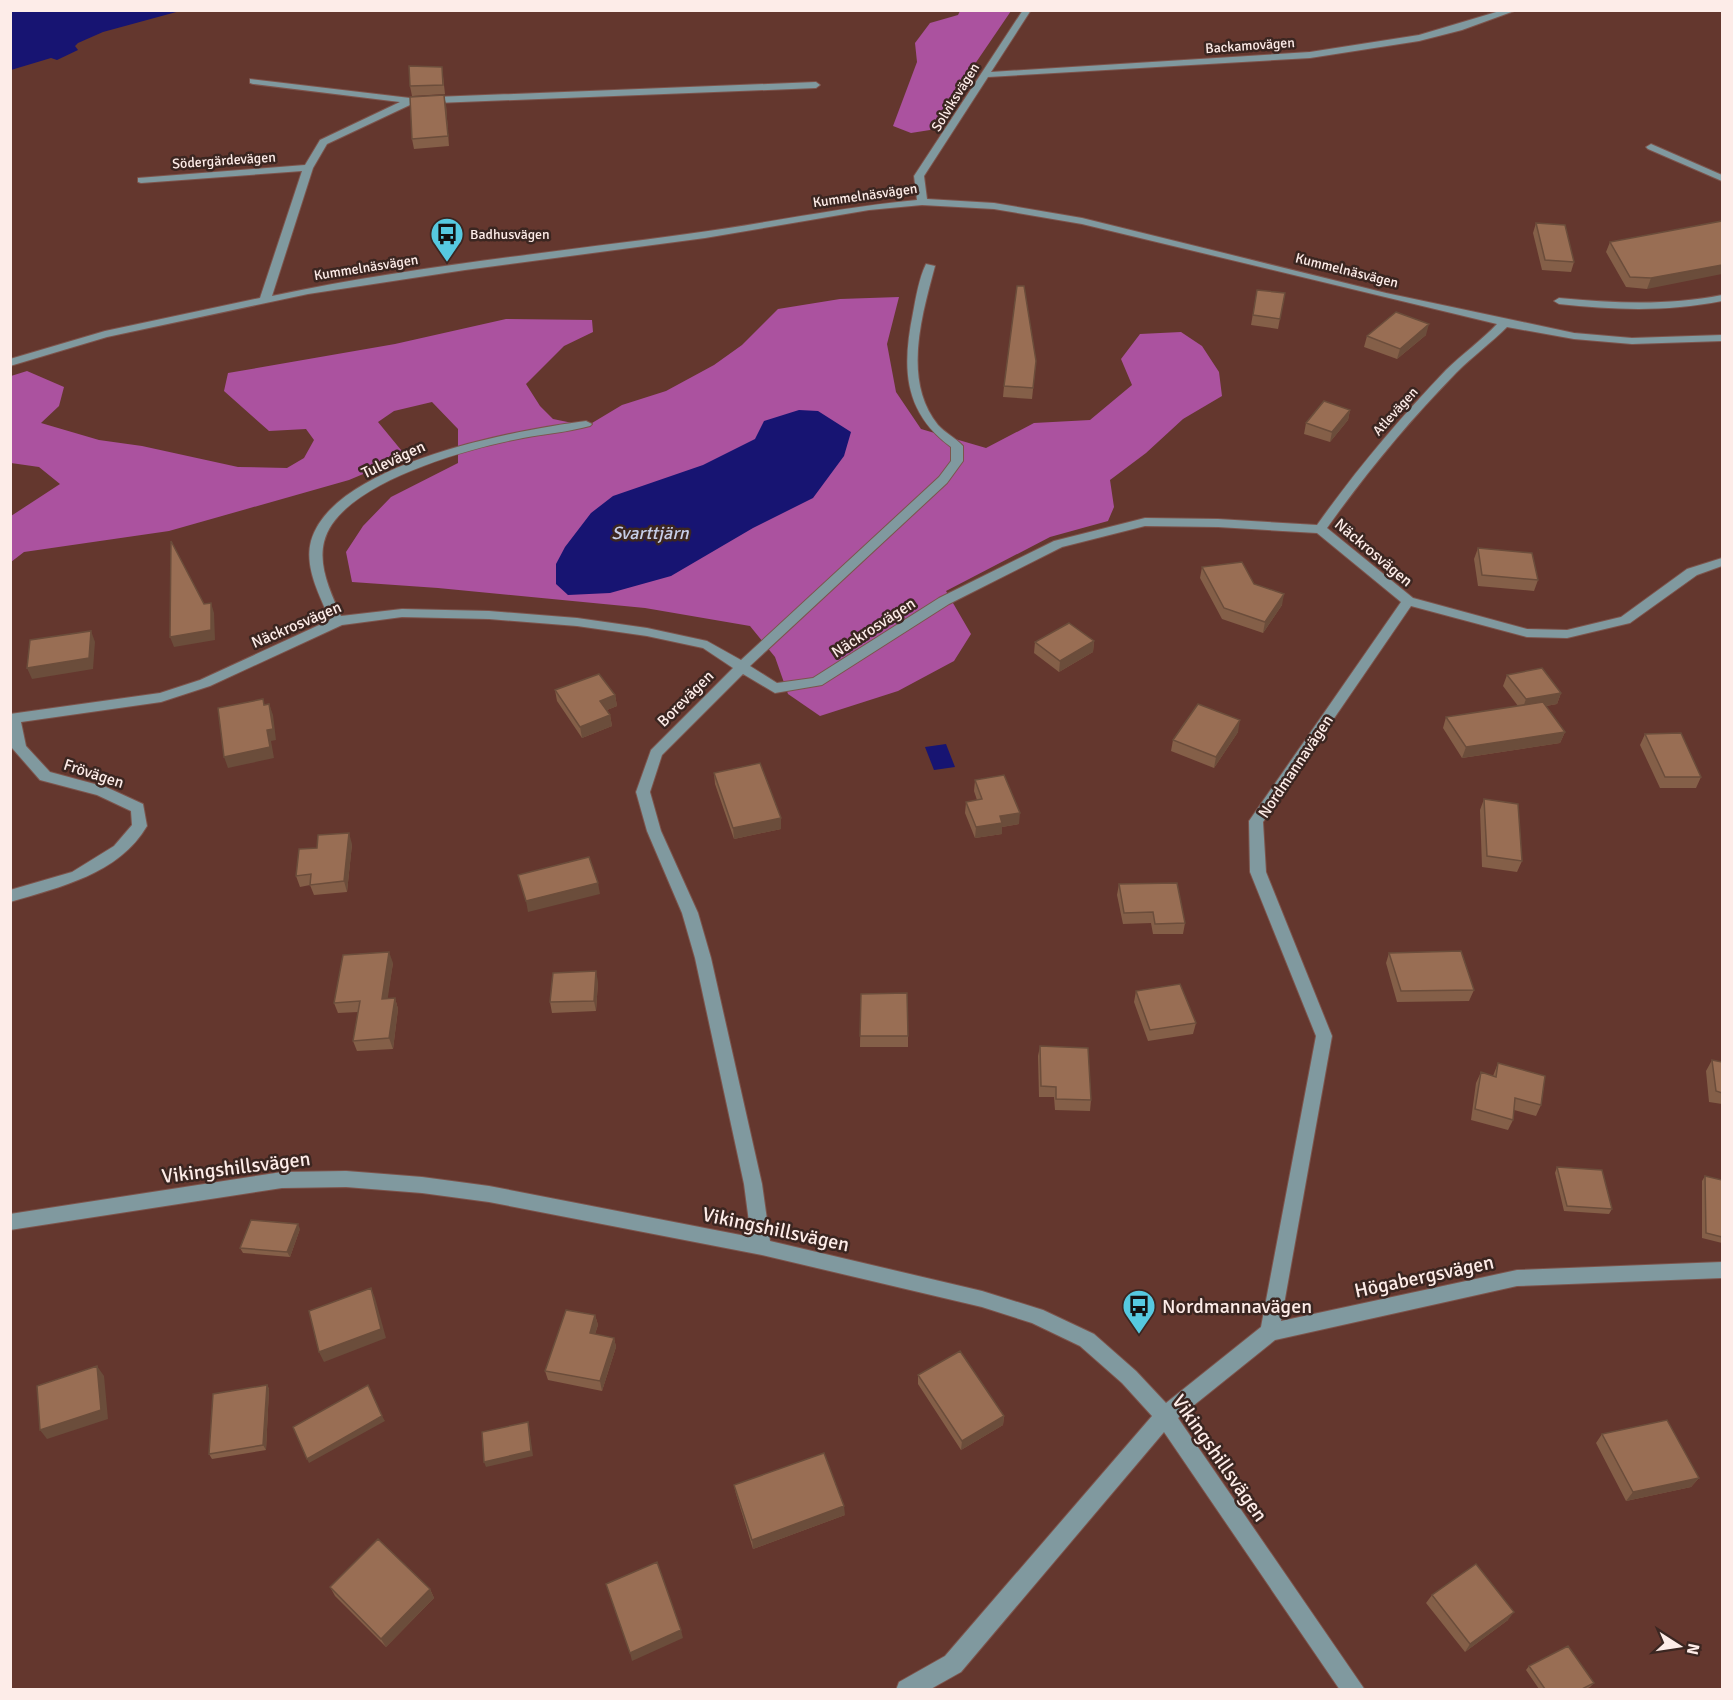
<svg xmlns="http://www.w3.org/2000/svg" width="1733" height="1700" viewBox="0 0 1733 1700" font-family="Signika,sans-serif">
<style>
.forest{fill:#ab529f}
.water{fill:#171472}
.lines{fill:none;stroke-linecap:round;stroke-linejoin:round}
.minor-casing{stroke:#7c544c;stroke-width:2}
.minor{fill:#80999f;fill-rule:evenodd}
.wall{fill:#845f48}
.shaded-wall{fill:#6b4d3b}
.building{fill:#996e54;stroke:#6b4d3b;stroke-width:1.5}
.labels{text-anchor:middle;stroke-width:5;stroke-linejoin:round;paint-order:stroke}
.far-street-label{font-size:14px;fill:#fdece8;stroke:#3b2621}
.far-poi-label{font-size:14px;fill:#fdece8;stroke:#3b2621;text-anchor:start}
.street-label{font-size:16px;fill:#fdece8;stroke:#3b2621}
.water-label{font-size:18px;font-style:italic;fill:#c7cee8;stroke:#3b2621}
.near-street-label{font-size:20px;fill:#fdece8;stroke:#3b2621}
.near-poi-label{font-size:20px;fill:#fdece8;stroke:#3b2621;text-anchor:start}
</style>
<rect width="100%" height="100%" fill="#64372e"/>
<path class="forest" d="M960 11H1011L930 130 911 133 893 126 917 62 915 43 930 23 958 15Z
M899 297 887 344 896 392 921 429 986 448 1034 423 1090 420 1132 385 1121 359 1140 334 1181 332 1202 346 1219 372 1222 396 1183 419 1146 453 1110 480 1114 507 1108 521 1050 537 946 591 971 634 954 661 898 691 820 716 788 694 775 657 750 626 645 608 438 588 352 582 346 552 363 526 391 497 458 463V429L432 402 394 411 378 422 406 456 349 480 169 531 24 552 11 562V516L60 484 39 467 11 463V376L27 371 64 387 59 406 41 423 99 440 142 446 238 467 287 468 304 458 314 440 306 429 269 431 224 391 228 373 395 344 506 319 592 320 593 332 564 346 526 384 540 406 553 419 587 426 622 405 666 391 714 365 742 345 778 309 840 299Z"/>
<path class="water" d="M11 10H180V11L103 32 78 43 75 46 78 50 57 60 51 58 11 70Z
M799 410 818 411 851 432 844 456 813 498 753 528 671 576 610 593 568 595 556 584V564L565 547 591 513 613 496 703 465 755 439 764 421Z
M946 744 955 767 934 770 925 747Z"/>
<g class="lines">
<g class="minor-casing">
<path id="minor" d="M1023 10H1031L991 72 1310 52 1419 35 1503 10H1517L1462 30 1419 41 1310 58 988 77 924 176 927 199 994 203 1082 218 1386 293 1574 333 1632 338 1722 335V341L1632 344 1574 339 1507 327C1491 343 1472 357 1456 373 1409 421 1366 473 1327 528L1413 598 1527 629 1567 630 1621 617 1687 569 1722 558V566L1697 575 1630 623 1567 638 1527 637 1411 606 1263 822 1266 872 1332 1036 1281 1321 1517 1270 1722 1262V1278L1517 1286 1275 1340 1178 1418 1365 1690H1340L1164 1432 961 1672 929 1690H896L899 1682 945 1656 1152 1416 1122 1383 1080 1346 1032 1323 982 1307 762 1255 489 1202 422 1193 346 1187 282 1188 10 1230V1214L282 1172 346 1171 422 1177 489 1186 751 1237 744 1184 695 958 682 913 647 831 636 792 651 750 733 668 703 648 647 636 577 626 489 619 402 617 342 625 210 686 161 702 21 722 26 746 50 772 106 787 143 804 147 826C119 874 60 887 10 902V890L72 872 114 846 132 825 131 811 97 795 40 780 12 748 10 714 160 693 200 680 330 620C320 596 304 568 311 541 333 463 517 430 586 421L592 424 590 426C568 432 545 434 523 438 470 448 338 483 324 542 318 567 331 593 341 616L402 609 489 611 577 618 647 628 707 641 741 660 939 477 951 461V447C903 412 902 367 913 313 916 297 919 278 926 264L935 266C922 315 902 381 938 425 945 433 956 438 963 446V461L947 483 750 666 777 683 813 678 939 598 1054 541 1145 518 1218 519 1317 525C1356 470 1399 419 1446 370 1462 354 1481 341 1497 324L1082 224 994 209 922 205 869 210 705 238 465 270 308 294 107 337 10 366V359L105 331 260 298 302 171 141 183 138 182V178L305 165 320 140 400 102 253 84 250 83V79L410 98 816 82 820 85 816 88 412 104 327 144 313 168 272 296C408 267 549 253 687 234 764 224 840 207 917 200L914 176ZM1145 526 1218 527 1317 533 1401 602 1249 821 1250 872 1316 1036 1261 1327 1166 1403 1136 1371 1094 1334 1043 1310 982 1291 770 1241 762 1184 711 958 698 913 661 831 650 792 662 755 743 674 775 693 822 685 949 604 1062 547Z
M1651 144 1722 175V181L1648 149 1646 147Z
M1722 295V301C1667 312 1614 310 1559 304L1554 301 1559 298C1614 303 1667 306 1722 295Z"/>
</g>
<use href="#minor" class="minor"/>
</g>
<path class="wall" d="M442 67 445 94 412 96 410 86Z
M446 105 449 146 414 149 412 139Z
M1722 221 1647 289 1626 287 1606 252 1610 242Z
M1536 223 1574 262 1571 272 1542 270 1533 233Z
M1257 290 1285 293 1278 329 1251 325Z
M1426 335 1397 359 1364 347 1367 336Z
M1036 361 1032 399 1003 397 1004 386Z
M1350 410 1348 420 1330 442 1304 434 1306 423Z
M1478 548 1538 580 1534 591 1478 586 1474 559Z
M1202 567 1254 584 1282 605 1263 633 1222 619 1200 578Z
M1094 641 1093 652 1059 672 1034 653 1035 642Z
M1507 675 1561 693 1557 704 1546 706 1565 732 1560 743 1462 758 1443 728 1446 717 1518 706 1503 686Z
M555 690 615 695 617 706 607 710 610 715 612 726 582 738 557 701Z
M1238 732 1214 768 1171 751 1173 740Z
M1645 734 1701 777 1696 788H1660L1640 745Z
M714 773 781 818V829L734 839 715 784Z
M975 780 1019 824 1002 827V834L975 838 965 813 966 802 977 800 974 791Z
M1484 799 1522 861 1517 872 1482 867 1480 810Z
M352 844 347 892 314 895 310 885 300 887 296 876Z
M1119 884 1185 923 1183 934H1153L1151 923 1123 924 1117 895Z
M1389 953 1474 990 1469 1001 1397 1002 1386 963Z
M393 963 387 999 395 998 398 1009 393 1049 357 1051 353 1041 358 1012 338 1013 334 1003Z
M598 982 596 1011 552 1013 550 1002Z
M1136 991 1196 1023 1193 1034 1148 1041 1134 1002Z
M861 994 908 1036V1047H860Z
M1040 1046 1091 1100 1090 1111 1055 1110 1054 1097H1039L1038 1056Z
M1712 1060 1722 1062V1104L1709 1102 1706 1071Z
M1498 1063 1541 1105 1536 1116 1514 1110 1513 1120 1508 1130 1471 1120 1476 1083 1481 1072 1493 1076Z
M1557 1167 1612 1209 1609 1214 1564 1211 1555 1173Z
M1705 1176 1722 1180V1243L1702 1238V1181Z
M300 1229 290 1257 243 1253 240 1248Z
M595 1315 598 1325 595 1334 614 1338 616 1347 602 1391 548 1380 545 1371Z
M918 1375 1004 1416 1003 1425 961 1450 918 1384Z
M267 1385 269 1389 266 1450 212 1459 209 1454Z
M1602 1434 1699 1478 1691 1487 1626 1501 1596 1443Z
M734 1485 845 1515 753 1549 736 1494Z
M330 1587 430 1589 434 1598 386 1647 335 1596Z
M1432 1595 1508 1620 1465 1652 1426 1603Z
M1529 1666 1594 1683 1590 1687 1586 1689H1539L1526 1670Z"/>
<path class="shaded-wall" d="M444 95 446 105 449 146 448 136Z
M1722 265V274L1647 289 1651 278Z
M1429 324 1426 335 1397 359 1400 349Z
M1350 410 1348 420 1330 442 1332 432Z
M1284 594 1282 605 1263 633 1265 622Z
M211 603 214 613 215 640 174 647 170 637Z
M91 631 95 642 93 669 32 679 27 668Z
M1094 641 1093 652 1059 672 1060 661Z
M1561 693 1557 704 1522 710 1526 699Z
M615 695 617 706 602 712 600 701Z
M269 704 273 715 276 740 271 741 274 758 228 768 224 757 267 730Z
M610 715 612 726 582 738 580 727Z
M1240 720 1238 732 1214 768 1216 757Z
M1565 732 1560 743 1462 758 1466 747Z
M1020 813 1019 824 1002 827V834L975 838 976 827 1000 816Z
M781 818V829L734 839 733 828Z
M349 833 352 844 347 892 344 881Z
M598 883 600 894 528 912 526 901Z
M389 952 393 963 386 1010 382 999Z
M596 971 598 982 596 1011 594 1001Z
M395 998 398 1009 393 1049 389 1038Z
M298 1224 300 1229 290 1257 287 1252Z
M371 1288 375 1298 386 1338 324 1362 319 1352Z
M595 1315 598 1325 592 1343 590 1333Z
M614 1338 616 1347 602 1391 600 1381Z
M97 1366 104 1376 108 1419 47 1439 40 1430Z
M267 1385 269 1389 266 1450 263 1445Z
M382 1416 385 1421 309 1463 307 1459Z
M1004 1416 1003 1425 961 1450 962 1441Z
M528 1422 529 1427 533 1456 486 1467 484 1462Z
M1699 1478 1691 1487 1626 1501 1633 1492Z
M844 1506 845 1515 753 1549 752 1540Z
M430 1589 434 1598 386 1647 381 1639Z
M1514 1612 1508 1620 1465 1652 1470 1644Z
M681 1630 683 1638 632 1661 630 1653Z"/>
<path class="building" d="M409 66 442 67 443 85 410 86Z
M444 95 448 136 412 139 410 97Z
M1722 221V265L1651 278 1630 277 1610 242Z
M1536 223 1565 225 1574 262 1545 260Z
M1017 286H1024L1036 361 1033 388 1004 386Z
M1257 290 1285 293 1280 319 1253 315Z
M1396 312 1429 324 1400 349 1367 336Z
M1324 401 1350 410 1332 432 1306 423Z
M171 541 204 604 211 603V630L170 637Z
M1478 548 1532 553 1538 580 1482 575Z
M1242 562 1254 584 1284 594 1265 622 1224 608 1202 567Z
M1069 623 1094 641 1060 661 1035 642Z
M91 631 89 658 27 668 30 640Z
M1542 668 1561 693 1526 699 1507 675Z
M599 674 615 695 600 701 610 715 580 727 555 690Z
M263 699 264 705 269 704 273 729 267 730 270 747 224 757 218 708Z
M1543 702 1565 732 1466 747 1446 717Z
M1198 704 1240 720 1216 757 1173 740Z
M1681 733 1701 777H1665L1645 734Z
M760 763 781 818 733 828 714 773Z
M1004 775 1020 813 1000 816 1002 823 976 827 966 802 982 799 975 780Z
M1484 799 1518 804 1522 861 1487 856Z
M349 833 344 881 310 885 311 874 296 876 299 849 317 848 318 835Z
M589 857 598 883 526 901 518 875Z
M1177 883 1185 923 1155 924 1153 912 1124 913 1119 884Z
M1461 951 1474 990 1401 991 1389 953Z
M389 952 382 999 395 998 389 1038 353 1041 360 1001 334 1003 343 955Z
M596 971 594 1001 550 1002 553 973Z
M1180 984 1196 1023 1150 1030 1136 991Z
M907 993 908 1036H860L861 994Z
M1040 1046 1088 1048 1091 1100 1056 1099V1087L1041 1086Z
M1712 1060 1722 1062V1093L1716 1091Z
M1498 1063 1545 1076 1541 1105 1515 1098 1513 1120 1475 1109 1481 1072 1496 1077Z
M1557 1167 1602 1170 1612 1209 1567 1206Z
M1705 1176 1722 1180V1237L1706 1233Z
M251 1220 298 1224 287 1252 240 1248Z
M371 1288 381 1329 319 1352 309 1311Z
M566 1310 595 1315 590 1333 614 1338 600 1381 545 1371Z
M960 1351 1004 1416 962 1441 918 1375Z
M97 1366 101 1410 40 1430 37 1386Z
M267 1385 263 1445 209 1454 213 1394Z
M368 1385 382 1416 307 1459 293 1427Z
M1667 1420 1699 1478 1633 1492 1602 1434Z
M528 1422 531 1451 484 1462 482 1432Z
M824 1453 844 1506 752 1540 734 1485Z
M378 1539 430 1589 381 1639 330 1587Z
M657 1562 681 1630 630 1653 606 1584Z
M1476 1564 1514 1612 1470 1644 1432 1595Z
M1568 1646 1594 1683 1582 1689H1545L1529 1666Z"/>
<defs>
<g id="bus-pin" transform="scale(1.725)"><path d="M0 17L-7.5 6A9.5 9.5 0 1 1 7.5 6Z" fill="#56c9e0" stroke="#3b2621"/><path d="M-5-6H5V4H4V6H2V4H-2V6H-4V4H-5ZM-3.5-4V0h7V-4ZM-3.5 1.2v1.5H-2V1.2ZM2 1.2v1.5H3.5V1.2Z" fill="#111"/></g>
</defs>
<g fill-rule="evenodd">
<use href="#bus-pin" x="447" y="234"/>
<use href="#bus-pin" x="1139" y="1306"/>
</g>
<g class="labels">
<g class="far-street-label">
<text transform="translate(1250 45) rotate(-4)" y="5">Backamovägen</text>
<text transform="translate(955 97) rotate(-58)" y="5">Solviksvägen</text>
<text transform="translate(224 160) rotate(-4)" y="5">Södergärdevägen</text>
<text transform="translate(865 195) rotate(-8)" y="5">Kummelnäsvägen</text>
<text transform="translate(366 267) rotate(-9)" y="5">Kummelnäsvägen</text>
<text transform="translate(1347 270) rotate(14)" y="5">Kummelnäsvägen</text>
<text transform="translate(1395 411) rotate(-48)" y="5">Atlevägen</text>
</g>
<g class="far-poi-label">
<text x="470" y="239">Badhusvägen</text>
</g>
<g class="street-label">
<text transform="translate(393 459) rotate(-25)" y="6">Tulevägen</text>
<text transform="translate(1374 552) rotate(40)" y="6">Näckrosvägen</text>
<text transform="translate(296 624) rotate(-23)" y="6">Näckrosvägen</text>
<text transform="translate(873 627) rotate(-33)" y="6">Näckrosvägen</text>
<text transform="translate(685 698) rotate(-45)" y="6">Borevägen</text>
<text transform="translate(1295 766) rotate(-56)" y="6">Nordmannavägen</text>
<text transform="translate(94 773) rotate(18)" y="6">Frövägen</text>
</g>
<g class="water-label">
<text x="650" y="539">Svarttjärn</text>
</g>
<g class="near-street-label">
<text transform="translate(236 1167) rotate(-7)" y="7">Vikingshillsvägen</text>
<text transform="translate(776 1229) rotate(12)" y="7">Vikingshillsvägen</text>
<text transform="translate(1424 1276) rotate(-12)" y="7">Högabergsvägen</text>
<text transform="translate(1220 1458) rotate(55)" y="7">Vikingshillsvägen</text>
</g>
<g class="near-poi-label">
<text x="1162" y="1313">Nordmannavägen</text>
</g>
</g>
<rect width="1733" height="1700" fill="none" stroke="#fdece8" stroke-width="24"/>
<g transform="translate(1679 1646) rotate(102)" stroke="#3b2621" stroke-width="4.5" paint-order="stroke">
<path d="M0-4.5L10 22L0 15L-10 22Z" fill="#fdece8"/>
<text y="-9" font-size="16" font-weight="bold" text-anchor="middle" fill="#fdece8">N</text>
</g>
</svg>
